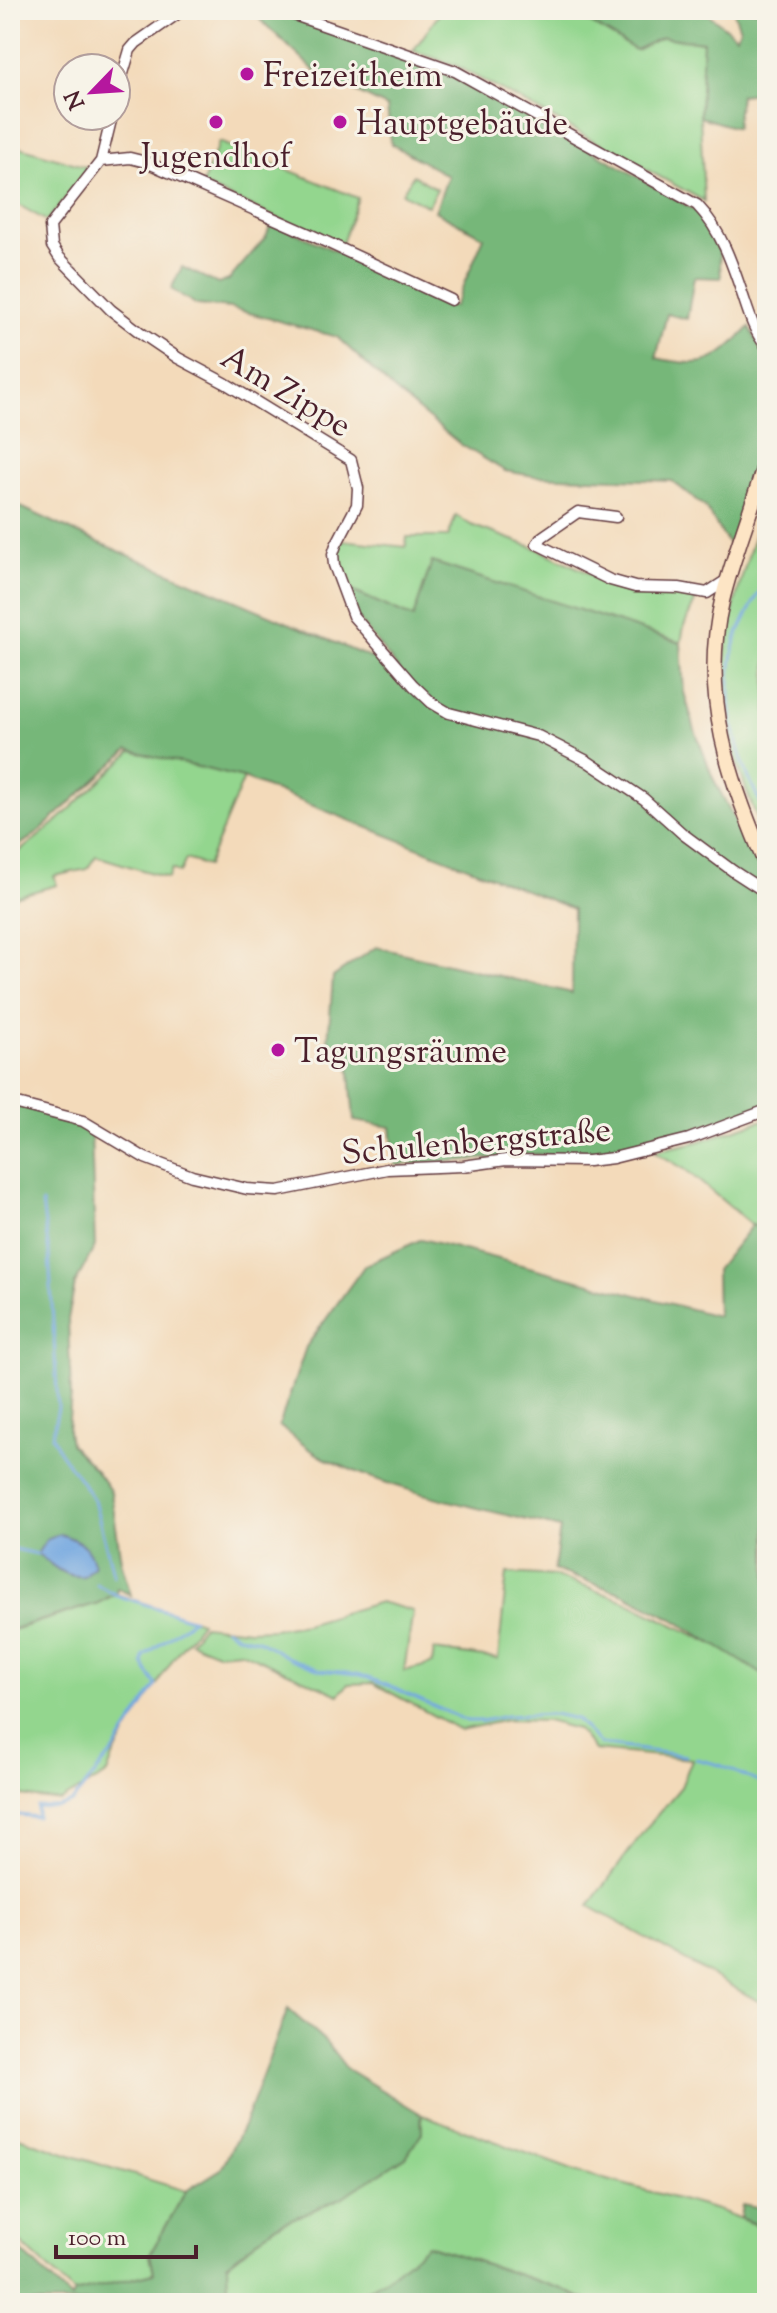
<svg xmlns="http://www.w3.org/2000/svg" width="777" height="2313" viewBox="0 0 777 2313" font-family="'Sorts Mill Goudy',serif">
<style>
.green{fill:#93d68e;stroke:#6e7a5c;stroke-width:2}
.forest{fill:#76b779;stroke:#606b52;stroke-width:2}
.water{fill:#73a7e0;stroke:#5e6386;stroke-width:2}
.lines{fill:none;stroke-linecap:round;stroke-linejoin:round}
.stream{stroke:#73a7e0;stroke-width:3}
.street-casing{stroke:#633b40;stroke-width:13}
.secondary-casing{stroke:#633b40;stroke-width:17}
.street{stroke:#fff;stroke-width:10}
.secondary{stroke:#fde5c5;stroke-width:14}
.poi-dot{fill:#b5179e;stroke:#f7f3e8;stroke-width:3}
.labels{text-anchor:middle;stroke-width:6;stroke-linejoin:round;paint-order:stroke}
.poi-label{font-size:34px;fill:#4a1f2b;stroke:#f7f3e8;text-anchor:start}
.street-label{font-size:34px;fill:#4a1f2b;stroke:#f7f3e8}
</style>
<rect width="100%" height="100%" fill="#f7f3e8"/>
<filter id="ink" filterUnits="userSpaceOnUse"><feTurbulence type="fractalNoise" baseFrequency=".0125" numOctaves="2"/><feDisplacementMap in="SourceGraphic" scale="16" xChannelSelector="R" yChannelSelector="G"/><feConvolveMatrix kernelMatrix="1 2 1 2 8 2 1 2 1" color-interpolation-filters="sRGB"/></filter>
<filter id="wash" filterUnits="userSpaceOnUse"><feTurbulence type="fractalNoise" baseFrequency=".006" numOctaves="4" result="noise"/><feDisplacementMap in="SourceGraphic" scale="32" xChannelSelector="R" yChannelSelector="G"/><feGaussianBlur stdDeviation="1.8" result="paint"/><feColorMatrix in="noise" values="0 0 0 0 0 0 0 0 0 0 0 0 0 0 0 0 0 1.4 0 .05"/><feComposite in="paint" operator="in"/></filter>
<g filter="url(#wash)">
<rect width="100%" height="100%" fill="#f3daba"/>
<path class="green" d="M442 10H568L636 50 662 37 703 42 700 116 704 201 455 65 413 51Z
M219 142 358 198 341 246 202 185Z
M10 144 90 168 47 221 10 200Z
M413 175 437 189 428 206 402 193Z
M767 495V841C750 803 724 735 723 694 722 626 748 559 767 495Z
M456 515 471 525 538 549 610 583 698 595 684 626 681 643 432 562 413 618 343 587 336 551 342 540 406 547 407 537H448Z
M132 751 244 778 207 866 186 859 180 873 172 869 168 878 96 856 87 869 54 876 57 885 10 898V859L54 824Z
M767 1119V1230L752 1225 686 1170 654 1151 697 1142Z
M507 1573 555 1576 625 1601 719 1647 767 1677V2006L589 1906 646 1828 681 1787 692 1759 594 1750 577 1729 546 1721 507 1720 460 1730 373 1683 348 1684 339 1695 241 1651 217 1653 190 1642 203 1625 249 1630 273 1629 305 1624 380 1602 413 1611 404 1671 432 1664 434 1650 498 1659Z
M116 1594 201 1622 173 1659 130 1727 114 1755 107 1774 60 1801 22 1796 10 1789V1631L98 1603Z
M421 2114 575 2171 717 2210 767 2229V2303H593L562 2289 428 2245 386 2279 344 2303H206L227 2289 226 2265 275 2226 341 2198 422 2133Z
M10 2134 73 2156 186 2191 150 2254 154 2273 74 2293 10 2233Z"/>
<path class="forest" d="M250 10H272L453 74 616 164 701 214 719 250 721 278 694 277 687 319 667 314 656 358C707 369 715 363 750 327L767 362V430L745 508 731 548 705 507 672 481 534 476 505 471 460 444 395 391 337 337 231 308 197 305 171 289 182 267 218 284 229 280 266 237 272 222 397 279 454 307 484 237 435 211 448 176 391 144 387 107 317 73Z
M568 10H703L736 36 740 29 733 10H767V92L740 95 736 128 700 117 703 42 662 37 636 50Z
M10 502 88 538 399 670 355 615 343 587 413 618 432 562 681 643 684 692 695 730 713 778 767 882V1104L649 1148 612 1155H539L395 1165 391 1127 354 1121 349 1061 327 1055 333 977 376 947 572 993 573 909 243 778 128 750 36 834 10 852Z
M10 1103 73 1120 91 1132 95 1246 75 1284 68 1319 71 1395 68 1431 70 1444 97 1472 111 1492 121 1561 131 1595 117 1588 116 1593 98 1603 10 1630Z
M752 1225 767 1230V1677L673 1619 624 1594 554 1570 560 1528C481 1508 398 1493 324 1458 308 1450 293 1436 279 1426L306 1347 365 1265 422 1239 717 1316 716 1270Z
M288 2009 326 2042 347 2069 421 2114 422 2132 406 2157 341 2198 275 2226 227 2264 228 2289 206 2303H10V2240L71 2299 74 2293 154 2273 150 2254 186 2191 221 2169 243 2126Z
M742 2205 767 2210V2229L740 2218Z
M427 2245 562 2289 591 2303H344L386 2279Z"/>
<path class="water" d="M60 1534C80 1541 88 1544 94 1565L84 1576C61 1578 53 1564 37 1554L46 1540Z"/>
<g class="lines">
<path class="stream" d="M767 579C757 597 741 622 736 640 720 699 736 762 767 814
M42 1203 49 1253 58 1408 52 1436 60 1452 94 1500 114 1576
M10 1548 37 1554
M96 1584 116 1595 191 1619
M225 1628 238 1636 258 1640 289 1658 320 1670 358 1674 389 1686 467 1721H482L506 1716 554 1714 576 1719 600 1744 686 1756
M696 1759 720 1765 767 1786
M10 1814 37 1817V1807H58L72 1802 114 1751 156 1685 143 1664 144 1656 193 1619"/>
</g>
</g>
<g filter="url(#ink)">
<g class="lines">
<g class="street-casing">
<path id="street" d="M280 10 455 71 697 205C721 230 732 263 743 296 749 314 754 332 767 347
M116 97 130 50 136 43 183 10
M112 116 101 161 50 226 52 246 59 257 111 310 141 333 178 358 225 383 351 460 358 488 357 505 336 545 333 554 334 565 353 616 413 685 432 703 449 713 538 736 587 761 644 799 683 834 733 871 767 893
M101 161 130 158 146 162 307 233 451 300
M616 517 578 512 542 537 537 544 610 580 635 587 679 588 707 593 727 580
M10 1102 83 1121 145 1158 192 1176 247 1189 278 1191 387 1169 463 1166 506 1160 588 1161 613 1158 689 1139 767 1110"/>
</g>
<g class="secondary-casing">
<path id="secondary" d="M767 454C755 504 734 551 722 601 700 696 729 780 767 867"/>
</g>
<use href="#street" class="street"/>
<use href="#secondary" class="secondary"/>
</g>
</g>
<g class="poi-dot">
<circle cx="247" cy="74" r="8"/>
<circle cx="216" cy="122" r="8"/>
<circle cx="340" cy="122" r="8"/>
<circle cx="278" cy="1050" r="8"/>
</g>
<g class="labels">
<g class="poi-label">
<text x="263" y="86">Freizeitheim</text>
<text x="356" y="134">Hauptgebäude</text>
<text x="216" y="167" text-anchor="middle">Jugendhof</text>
<text x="294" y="1062">Tagungsräume</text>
</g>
<g class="street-label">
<text transform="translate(287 390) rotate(31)" y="12">Am Zippe</text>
<text transform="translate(476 1140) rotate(-5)" y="12">Schulenbergstraße</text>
</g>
</g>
<rect width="777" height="2313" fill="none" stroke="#f7f3e8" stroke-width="40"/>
<g transform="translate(92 92) rotate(245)"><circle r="38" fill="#f7f3e8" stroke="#b29e9c" stroke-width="2"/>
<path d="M0-6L14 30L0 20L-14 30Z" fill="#b5179e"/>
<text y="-12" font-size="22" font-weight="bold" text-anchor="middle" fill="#4a1f2b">N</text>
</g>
<path d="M56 2245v12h140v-12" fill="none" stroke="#4a1f2b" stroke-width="4"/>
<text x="68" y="2245" font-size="24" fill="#4a1f2b" stroke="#f7f3e8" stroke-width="6" paint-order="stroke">100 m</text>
</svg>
